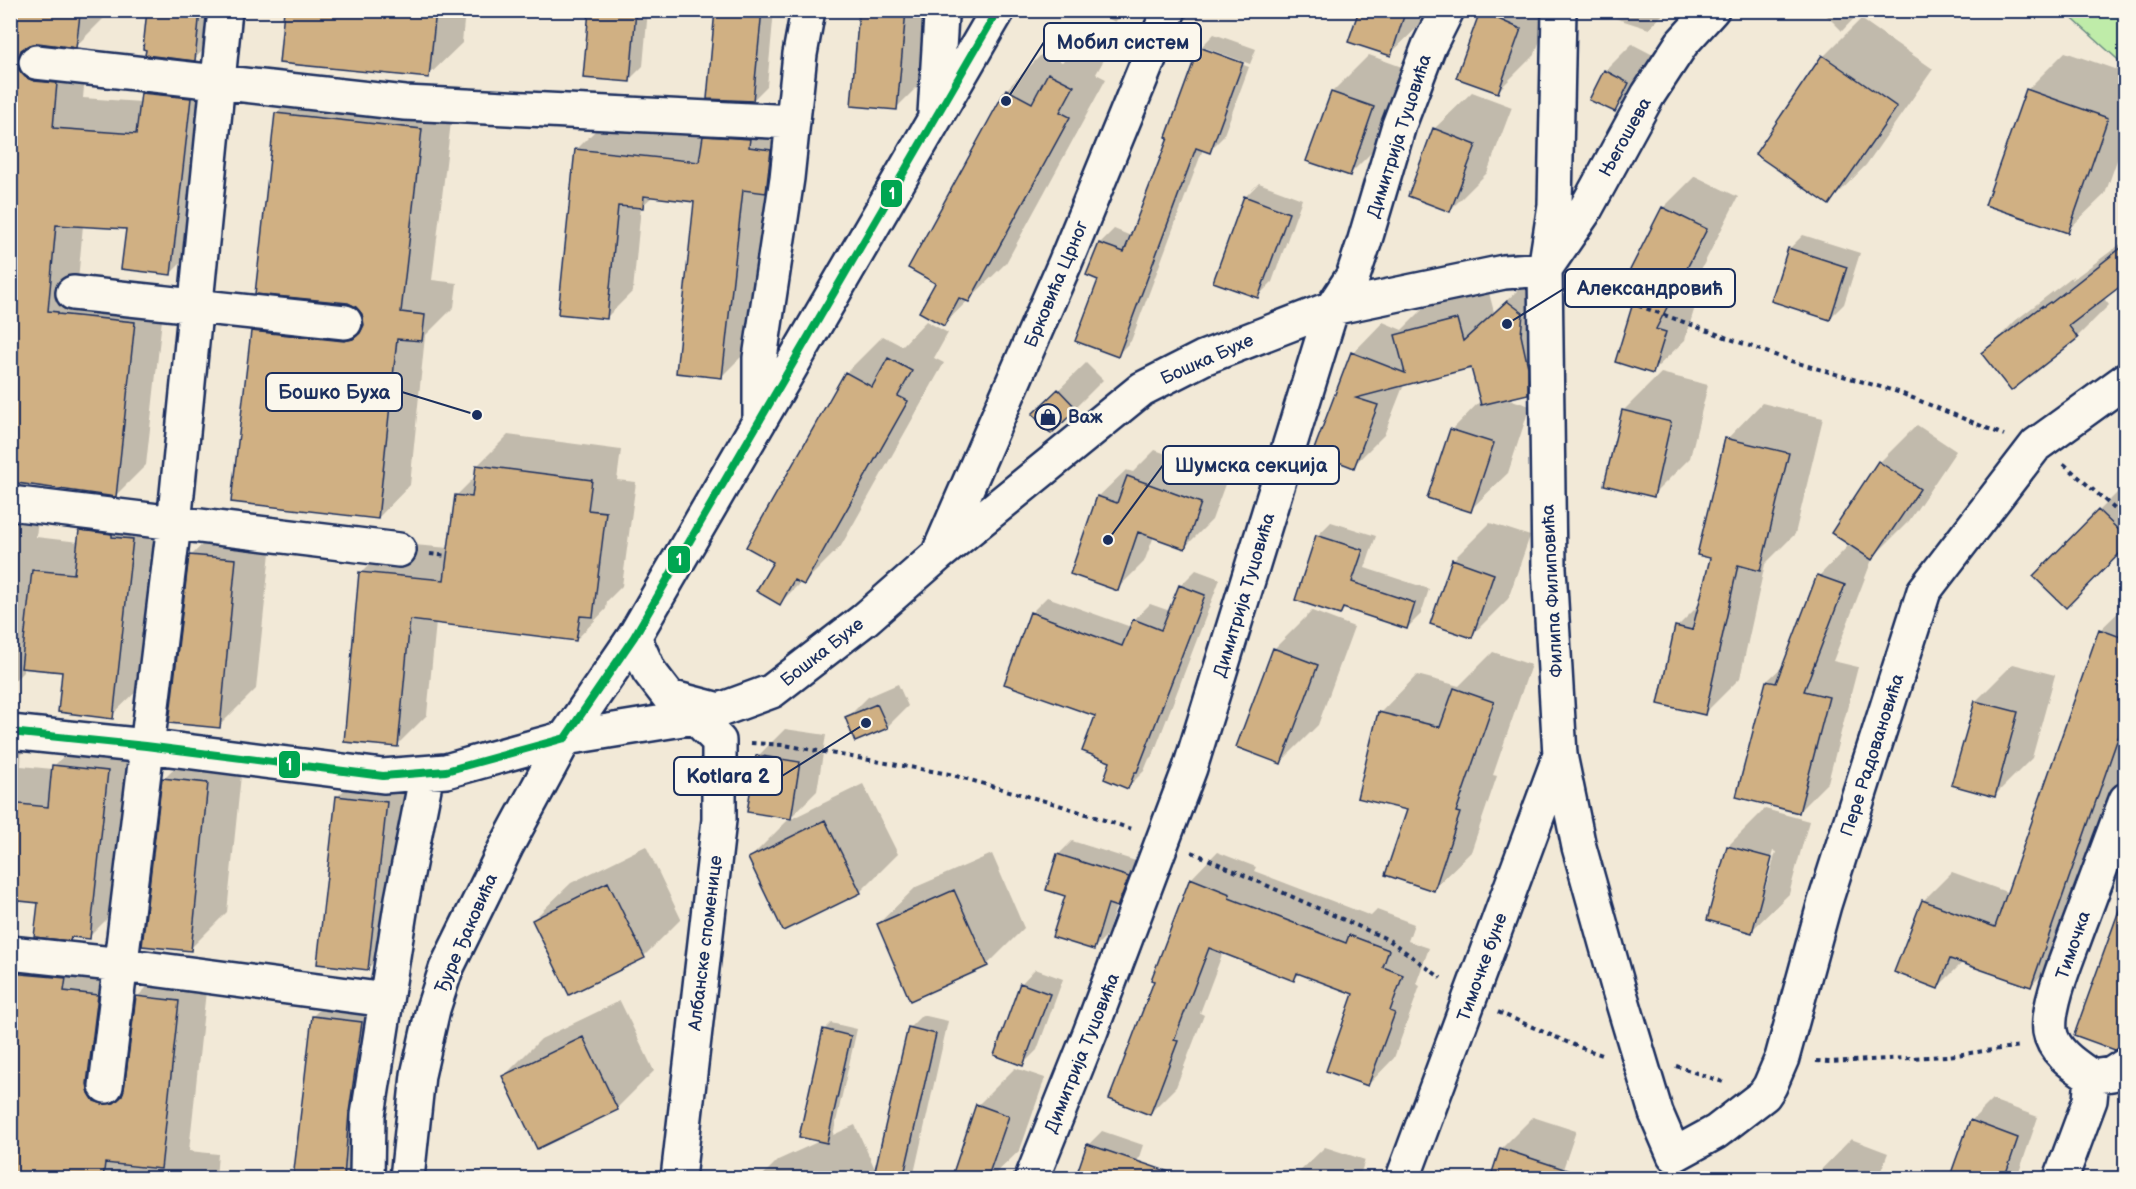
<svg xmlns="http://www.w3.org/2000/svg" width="2136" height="1189" viewBox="0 0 2136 1189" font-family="'Balsamiq Sans',sans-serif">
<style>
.green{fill:#bfeca9;stroke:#6d8e84;stroke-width:1.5}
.shadow{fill:#0003;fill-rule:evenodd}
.building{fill:#d0b083;stroke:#1b2f5e;stroke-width:1.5}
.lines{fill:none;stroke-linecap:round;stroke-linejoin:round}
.minor-casing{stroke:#1b2f5e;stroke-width:38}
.path{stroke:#1b2f5e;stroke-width:4;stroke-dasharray:4.5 4.5;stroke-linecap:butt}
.minor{stroke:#fbf7ec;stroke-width:33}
.bus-1-casing{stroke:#fbf7ec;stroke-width:12}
.bus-1{stroke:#00a651;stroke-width:8}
.labels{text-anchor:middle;stroke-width:5;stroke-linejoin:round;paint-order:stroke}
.street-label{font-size:18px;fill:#1b2f5e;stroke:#fbf7ec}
.poi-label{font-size:18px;font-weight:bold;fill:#1b2f5e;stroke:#fbf7ec;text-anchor:start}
.leader{fill:none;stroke:#1b2f5e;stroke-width:2}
.callout-dot{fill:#1b2f5e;stroke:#fbf7ec;stroke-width:2}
.callout{fill:#fbf7ec;stroke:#1b2f5e;stroke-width:2}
.callout-label{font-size:20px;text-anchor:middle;font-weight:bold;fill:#1b2f5e}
.line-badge{stroke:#fbf7ec;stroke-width:2}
.badge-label{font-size:16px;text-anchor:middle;font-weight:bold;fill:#fff}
</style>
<rect width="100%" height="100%" fill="#f2e9d7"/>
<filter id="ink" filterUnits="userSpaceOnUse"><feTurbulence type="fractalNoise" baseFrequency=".0167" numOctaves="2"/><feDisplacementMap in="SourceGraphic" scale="12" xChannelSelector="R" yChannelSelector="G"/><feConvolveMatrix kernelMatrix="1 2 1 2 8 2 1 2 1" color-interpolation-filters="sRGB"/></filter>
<g filter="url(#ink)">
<path class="green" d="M2064 11H2125V66Z"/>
<path class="shadow" d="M12 10H107L106 16 76 46 53 43 56 47 65 51 87 53 83 98 141 102 142 93 173 63 221 68 201 243 171 273 127 228 83 225 78 281 165 292 146 465 116 495 26 483 29 487 41 492 36 537 79 542 80 531 111 500 163 509 143 685 112 715 64 670 23 666V672L10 685V28Z
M149 10H227L225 29 194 59Z
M286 10H465L462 43 428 76Z
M591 10H648L643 66 629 80Z
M717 10H774L767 86 753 100Z
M863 10H926L919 85 896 108Z
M1092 10H1126L1115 22Z
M1249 10H1265L1261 15Z
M1360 10H1430L1428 17 1390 54Z
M1483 10H1551L1535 54 1497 92 1458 77Z
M1603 10H1667L1649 29 1602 14Z
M1821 10H1862L1842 31Z
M1861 19 1933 69 1866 165 1829 203 1824 56Z
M1214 34 1256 49 1250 64 1206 48V51L1249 67 1223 137 1209 151 1203 149 1131 341 1117 355 1100 279V243L1114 229 1131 236 1170 137 1200 48Z
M1087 37 1110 49 1096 74 1106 79 1006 263 944 324 937 282 1007 89 1044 52 1062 62Z
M1632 44 1655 56 1642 83 1615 110 1605 71Z
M2065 52 2126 73V135L2105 194 2067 231 2027 90Z
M1369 55 1410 70 1387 137 1349 175 1308 160 1332 92Z
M309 81 454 97 432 280 457 283 454 307 425 336 410 485 378 518 252 331 285 299 357 307 348 302 276 114Z
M1472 92 1512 107 1487 173 1450 210 1434 129Z
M776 113 792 165 766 191 748 350 722 376 696 201 654 195 641 207 633 291 606 318 576 150 603 123Z
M1695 176 1738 197 1687 297 1697 300 1685 340 1652 372 1663 208Z
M1259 183 1302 199 1272 282 1258 296 1245 197Z
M1803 235 1860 253 1844 304 1830 318 1789 249Z
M2126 240V280L2103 297 2109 305 2077 337 1983 354 2015 321 2073 276 2072 280Z
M1538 272 1558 362 1527 393 1506 398 1530 406 1508 473 1470 510 1452 430 1481 400 1472 366 1404 384 1384 435 1353 466V353L1383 322 1402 330 1428 304 1488 289 1494 312Z
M926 321 948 333 934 358 944 363 841 546 803 584 801 582 780 603 775 561 846 373 883 336 902 346Z
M1086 363 1103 380 1051 432 1034 414Z
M1661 373 1708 385 1690 458 1653 495 1623 411Z
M1762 403 1823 418 1795 534 1765 564 1740 678 1705 713 1677 627 1701 603 1711 557 1727 439Z
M1917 425 1956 451 1909 521 1873 557 1833 661 1858 667 1828 782 1798 812 1767 681 1786 663 1819 576 1848 546 1857 549 1880 462Z
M508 435 621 450 617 480 636 482 622 586 607 601 606 609 576 640 436 622 427 715 397 745 361 573 391 543 449 548 456 496 477 475 478 465Z
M1155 450 1228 476 1212 520 1185 547 1154 536 1144 562 1117 589 1098 497 1126 470 1133 472Z
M2126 484V546L2099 511Z
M228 518 273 523 256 689 219 726 191 556Z
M1331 522 1376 536 1365 568 1429 589 1421 614 1407 628 1346 608 1340 613 1317 536Z
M1490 523 1530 536 1508 599 1471 636 1453 560Z
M1196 570 1220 579 1153 755 1149 759 1144 771 1128 787 1112 761 1097 715 1031 613 1047 597 1131 627 1134 620 1150 604 1170 611 1180 586Z
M2126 605V765L2059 957 2031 986 1963 962 1938 987 1923 901 1952 872 2009 893 2100 630Z
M1312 611 1354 627 1318 725 1281 762 1274 649Z
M1493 652 1531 665 1493 775 1497 776 1471 852 1433 889 1380 713 1417 675 1459 686Z
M2013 664 2055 675 2032 758 1994 796 1976 701Z
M898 684 908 706 887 727 847 718 868 697Z
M10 714 23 715 21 766 53 769 54 766 88 731 142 737 124 902 89 937 73 936 70 939 39 902 10 899Z
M785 729 826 735 817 791 790 818 758 756Z
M201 742 244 746 227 912 190 949 164 779Z
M375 760 423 765 405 931 367 969 337 797Z
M863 784 898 854 860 892 749 859 787 821Z
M1765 809 1809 821 1789 894 1751 931 1728 846ZM1773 851 1776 852 1765 889H1762Z
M1072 841 1142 863 1131 891 1116 906 1107 935 1093 949 1067 895 1058 855Z
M646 846 681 919 644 956 533 920 571 883Z
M1217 852 1256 867 1254 871 1371 916 1377 910 1414 924 1408 941 1429 948 1416 984 1420 986 1394 1058 1368 1085 1355 993 1301 972 1294 979 1223 952 1200 1013 1204 1015 1176 1087 1150 1113 1156 980 1191 879Z
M992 854 1024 928 987 965 878 924 916 887Z
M10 958 127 965 124 1071 128 1072 137 997 167 967 208 972 189 1151 218 1154 216 1178H10Z
M1035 969 1063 979 1037 1050 1023 1064 1021 984Z
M350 979 399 985 351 1178H294L313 1016Z
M620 1001 654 1071 617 1108 504 1076 541 1039Z
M922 1015 948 1021 913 1178H760L778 1160 822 1140 824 1030 831 1023 857 1029 833 1135 855 1125 876 1171 909 1028Z
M1015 1068 1045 1078 1020 1150 991 1178H958L978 1105Z
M1992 1100 2038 1117 2017 1178H1951L1971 1121Z
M1533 1117 1576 1131 1560 1178 1501 1149Z
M1102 1131 1143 1145 1132 1178 1088 1145Z
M1851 1139 1888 1153 1878 1178H1813Z
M1325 1147 1365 1160 1359 1178H1293Z
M2126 1147V1178H2114Z"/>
<path class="building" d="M10 10H64L63 13 80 15 76 48 38 43 29 45 21 50 18 59 19 70 25 77 34 81 57 83 53 128 136 134 141 93 191 98 171 275 121 269 126 229 56 225 48 311 58 312V314L135 322 116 497 10 482Z
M147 10H200L195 61 145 55 146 50 143 49Z
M284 10H436L429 78 279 63Z
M589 10H636L630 82 583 78Z
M715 10H762L753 101 707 99Z
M859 10H906L897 110 851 106Z
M1359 10H1406L1391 56 1348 42Z
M1480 11 1521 29 1498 93 1456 78Z
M1199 47 1243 63 1210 153 1196 148 1118 357 1075 341 1098 280 1086 275 1099 243 1124 252 1168 138 1166 137Z
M1822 55 1897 107 1829 205 1755 154Z
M1604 70 1629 83 1615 112 1589 100Z
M1048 73 1074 86 1060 112 1070 117 969 302 959 298 944 326 919 312 935 283 908 268 1006 89 1032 103Z
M2026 89 2108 118 2068 233 1985 205Z
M1331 92 1374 107 1350 176 1306 161Z
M275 113 422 129 401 312 425 315 422 341 397 339 378 519 231 502 251 331 344 341 353 339 360 333 364 325 362 314 356 307 348 303 255 294Z
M1433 128 1476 145 1450 212 1408 196Z
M703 136 750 139 749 147 771 150 766 193 743 190 722 378 676 373 694 202 644 196 643 208 618 206 607 319 558 314 575 149 699 162Z
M1244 196 1289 213 1258 298 1213 282Z
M1662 207 1707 229 1656 329 1666 332 1653 374 1615 362 1640 280 1628 274Z
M2126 244V282L2069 326 2078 338 2011 391 1981 353 2043 305 2041 308 2050 302 2051 303Z
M1788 248 1847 267 1830 320 1771 301Z
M1507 301 1523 313 1521 335 1528 367V394L1481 405 1471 368 1356 398 1378 405 1354 468 1313 452 1351 352 1405 373 1395 335 1457 319 1463 341Z
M888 358 912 371 898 396 908 401 804 585 794 580 780 605 756 591 773 562 746 547 845 372 872 387Z
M1058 389 1077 409 1051 434 1032 414Z
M1622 410 1671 422 1654 497 1604 485Z
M1450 429 1494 443 1471 512 1427 498Z
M1725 438 1789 453 1760 571 1738 565 1705 715 1658 704 1675 626 1692 630 1700 600 1710 558 1697 555Z
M1878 461 1920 489 1872 560 1831 533Z
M476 465 592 480 588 510 606 512 593 617 580 616 576 641 410 620 398 747 344 742 359 572 444 580 455 495 472 497Z
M1127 476 1201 503 1185 549 1138 532 1118 591 1070 574 1097 496 1117 503Z
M2098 510 2126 537V547L2066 608 2033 576Z
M79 530 112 534V537L133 539 113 719 58 712 62 672 21 668 32 570 74 574Z
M1316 535 1363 550 1352 582 1415 603 1407 629 1343 608 1340 615 1295 600Z
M189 555 236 559 220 728 169 723Z
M1452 559 1494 574 1472 638 1430 624Z
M1817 575 1845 585 1804 691 1829 697 1799 813 1736 797 1766 681 1776 683Z
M1179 585 1205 595 1137 772H1135L1128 789 1104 779 1110 762 1082 751 1095 716 1004 684 1030 612 1122 646 1133 619 1161 630Z
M2099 629 2126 639V715L2031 987 1950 959 1938 989 1894 972 1922 900 1995 927Z
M1273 648 1318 665 1281 764 1236 747Z
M1454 688 1494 702 1456 812 1460 813 1434 891 1385 875 1407 810 1357 798 1378 712 1440 727Z
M1975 701 2018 712 1995 797 1951 785Z
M877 704 888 728 855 742 845 717Z
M756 755 800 762 791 819 747 812Z
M52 765 108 771 90 939 71 937 70 941 34 937 38 903 10 900V803L48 807Z
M162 778 208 783 191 951 142 946Z
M336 796 387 802 368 970 317 964Z
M825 820 861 893 783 931 748 858Z
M1727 846 1772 858 1752 933 1707 920Z
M1057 854 1129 877 1117 907 1108 904 1094 950 1052 937 1065 896 1046 890Z
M1190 878 1230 894 1229 898 1346 943 1349 935 1389 950 1383 967 1403 975 1390 1011 1395 1013 1368 1086 1326 1071 1353 994 1297 973 1294 981 1209 948 1174 1040 1178 1041 1150 1115 1109 1099 1154 981 1151 980Z
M608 882 645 958 569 995 532 920Z
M954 890 988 966 910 1001 877 924Z
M2122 902H2126V1046L2115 1050 2074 1035Z
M10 973 66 978 64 991 98 995 87 1084 89 1093 94 1101 103 1104 114 1103 121 1097 124 1089 136 996 179 1001 161 1169 105 1163 103 1179H10Z
M1020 983 1050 994 1023 1066 994 1055Z
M312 1016 362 1022 349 1112 344 1179H293Z
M908 1027 936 1034 903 1179H873Z
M823 1029 851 1036 827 1143 799 1137Z
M583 1037 618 1110 537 1149 502 1076Z
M976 1104 1009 1116 987 1179H951Z
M1970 1120 2018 1138 2004 1179H1949Z
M1087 1144 1175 1174 1174 1179H1075Z
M1500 1148 1576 1173 1575 1179H1490Z"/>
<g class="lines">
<g class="minor-casing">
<path id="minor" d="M1559 10 1555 205 1545 269 1549 568 1560 755 1579 847 1619 990 1656 1113 1674 1155
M36 62 405 103 793 122
M935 114 941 16 943 10
M73 293 345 322
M760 416V358L787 178 800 54 808 10
M10 503 399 550
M940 550 1065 263 1169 10
M634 637 649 671 669 697 715 709
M10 732 146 746 383 776 446 771 565 738 695 717 720 710 772 691 864 620 938 555 1142 389 1203 358 1332 308 1504 272 1545 269 1584 212 1648 95 1682 43 1712 10
M2126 800C2109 845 2093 889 2076 934 2067 959 2047 1005 2050 1031 2053 1052 2076 1066 2092 1077L2112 1074 2126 1065
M10 953 122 965 386 1000
M106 1086 174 524 225 10
M1674 1155 1716 1132 1764 1095 1770 1086 1782 1058 1824 905 1924 591 2036 445 2126 380
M367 1178 368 1115 402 899 427 773
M407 1178 418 1075 433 1009 446 969 506 847 565 738 634 637 998 10
M678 1178 719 820V741L695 717
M1032 1178 1090 1033 1190 768 1332 308 1353 276 1364 243 1399 125 1429 46 1447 10
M1403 1178 1560 755
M2061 1178 2090 1100 2092 1077"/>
</g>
<path class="path" d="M1579 284 1791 361 1898 392 2004 435
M2064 464 2126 519
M430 554 447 556
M751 743 784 745 949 774 1059 805 1131 829
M1192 852 1389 940 1441 978
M1498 1012 1576 1046 1605 1056
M1816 1061 1830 1062 1948 1056 2021 1046
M1676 1066 1726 1083"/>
<use href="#minor" class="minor"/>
<g class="bus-1-casing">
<path id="bus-1" d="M10 732 146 746 383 776 446 771 565 738
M565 738 634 637 998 10"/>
</g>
<use href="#bus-1" class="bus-1"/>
</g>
</g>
<defs>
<g id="shop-ring" transform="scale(1.35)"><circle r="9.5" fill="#fbf7ec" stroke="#1b2f5e" stroke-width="1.5"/><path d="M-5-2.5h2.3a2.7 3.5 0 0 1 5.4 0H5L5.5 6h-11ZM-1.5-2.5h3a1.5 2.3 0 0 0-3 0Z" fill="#1b2f5e"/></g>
</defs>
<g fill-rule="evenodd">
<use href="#shop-ring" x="1048" y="417"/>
</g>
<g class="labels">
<g class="street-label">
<text transform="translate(1399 136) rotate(-72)" y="6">Димитрија Туцовића</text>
<text transform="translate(1625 137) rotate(-61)" y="6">Његошева</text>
<text transform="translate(1056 284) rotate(-67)" y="6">Брковића Црног</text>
<text transform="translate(1207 359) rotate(-24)" y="6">Бошка Бухе</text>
<text transform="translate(1552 591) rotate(-93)" y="6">Филипа Филиповића</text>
<text transform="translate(1244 595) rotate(-73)" y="6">Димитрија Туцовића</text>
<text transform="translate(822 652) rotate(-38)" y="6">Бошка Бухе</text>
<text transform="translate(1872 755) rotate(-72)" y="6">Пере Радовановића</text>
<text transform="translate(466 933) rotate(-66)" y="6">Ђуре Ђаковића</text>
<text transform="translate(705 943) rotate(-83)" y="6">Албанске споменице</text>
<text transform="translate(2073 945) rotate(-71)" y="6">Тимочка</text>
<text transform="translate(1482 967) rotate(-70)" y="6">Тимочке буне</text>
<text transform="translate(1082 1053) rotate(-68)" y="6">Димитрија Туцовића</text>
</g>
<g class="poi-label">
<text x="1068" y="423">Важ</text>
</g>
</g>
<path class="leader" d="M1006 101L1044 42M1507 324L1565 288M477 415L402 392M1108 540L1163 465M866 723L782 776"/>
<g class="callout-dot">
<circle cx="1006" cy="101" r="6"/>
<circle cx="1507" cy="324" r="6"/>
<circle cx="477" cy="415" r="6"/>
<circle cx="1108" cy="540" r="6"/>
<circle cx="866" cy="723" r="6"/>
</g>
<g class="callout">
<rect x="1044" y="23" width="157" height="38" rx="6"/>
<rect x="1565" y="269" width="170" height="38" rx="6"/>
<rect x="266" y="373" width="136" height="38" rx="6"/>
<rect x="1163" y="446" width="176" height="38" rx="6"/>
<rect x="674" y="757" width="108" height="38" rx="6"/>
</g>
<g class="callout-label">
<text x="1123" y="49">Мобил систем</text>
<text x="1650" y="295">Александровић</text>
<text x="334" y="399">Бошко Буха</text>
<text x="1251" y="472">Шумска секција</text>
<text x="728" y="783">Kotlara 2</text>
</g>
<g class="line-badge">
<rect x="880" y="179" width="23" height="29" rx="6" fill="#00a651"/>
<rect x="667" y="545" width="24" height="29" rx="6" fill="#00a651"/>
<rect x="278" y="750" width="23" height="29" rx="6" fill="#00a651"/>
</g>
<g class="badge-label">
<text x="892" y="199">1</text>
<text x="679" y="565">1</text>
<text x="289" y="770">1</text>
</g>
<rect width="2136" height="1189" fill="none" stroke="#fbf7ec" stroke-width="36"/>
<rect x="18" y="18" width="2100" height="1153" fill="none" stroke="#1b2f5e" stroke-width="2" filter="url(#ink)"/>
</svg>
